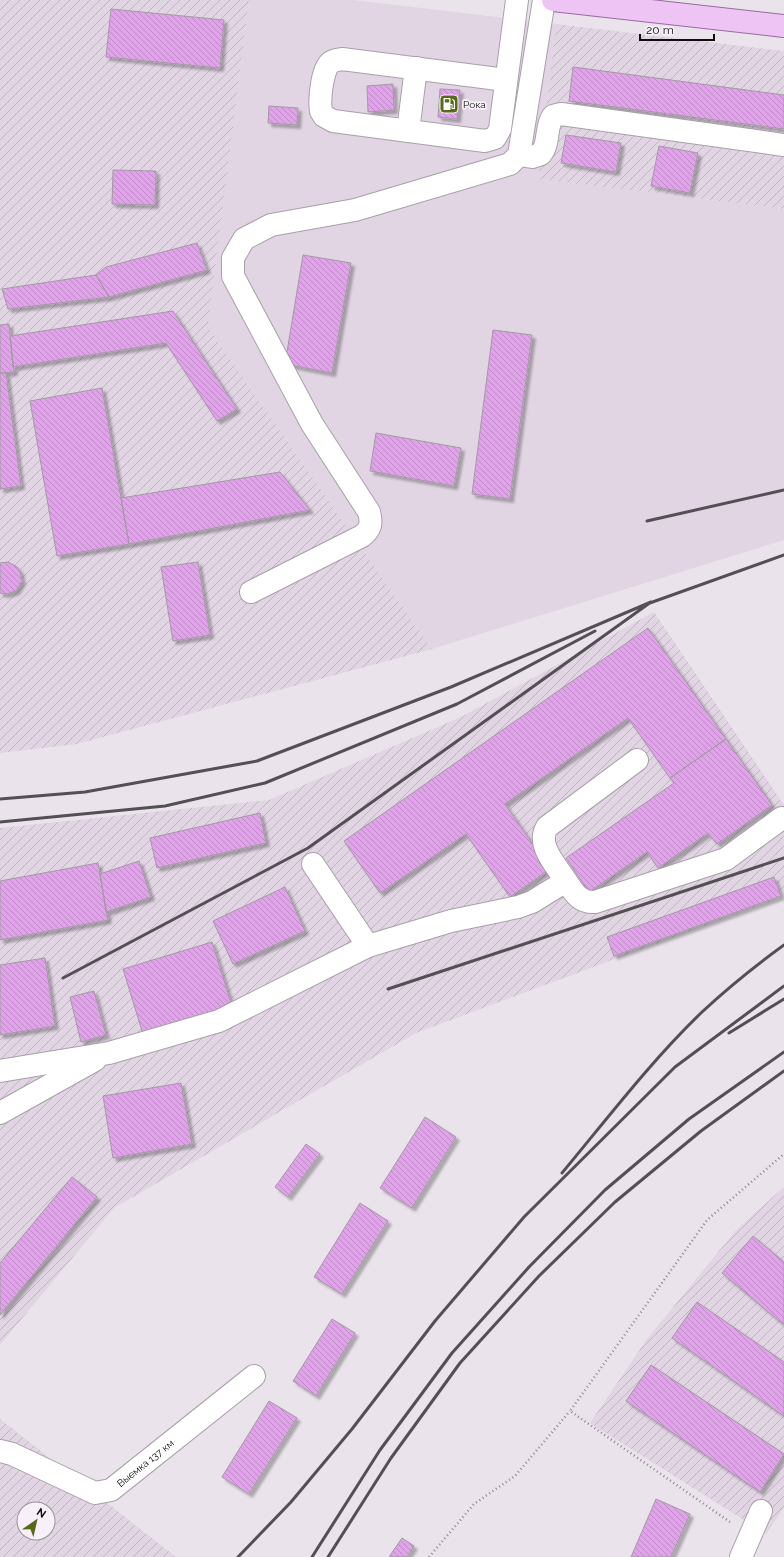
<svg xmlns="http://www.w3.org/2000/svg" width="784" height="1557" viewBox="0 0 784 1557" font-family="Raleway,sans-serif">
<style>
.built{fill:#e1d4e3}
.industrial{fill:url(#industrial-furrows);fill-rule:evenodd}
.building{fill:url(#building-back-hatch);stroke:#a29aa3;filter:url(#shadow)}
.lines{fill:none;stroke-linecap:round;stroke-linejoin:round}
.minor-casing{stroke:#a8a0a9;stroke-width:24}
.major-casing{stroke:#996ba0;stroke-width:24}
.path{stroke:#8d878e;stroke-width:2.5;stroke-dasharray:1 3;stroke-linecap:butt}
.minor{stroke:#fff;stroke-width:22}
.major{stroke:#eec4f5;stroke-width:22}
.rail{stroke:#534f54;stroke-width:3}
.labels{text-anchor:middle;stroke-width:3.5;stroke-linejoin:round;paint-order:stroke}
.poi-label{font-size:10px;fill:#100d10;stroke:#f8f0f9;text-anchor:start}
.street-label{font-size:10px;fill:#100d10;stroke:#f8f0f9}
</style>
<defs>
<pattern id="industrial-furrows" width="10" height="10" patternUnits="userSpaceOnUse"><rect width="10" height="10" fill="#e1d4e3"/><path d="M-1 1l2-2M0 10L10 0M9 11l2-2" fill="none" stroke="#c0b5c2"/></pattern>
<pattern id="building-back-hatch" width="6" height="6" patternUnits="userSpaceOnUse"><rect width="6" height="6" fill="#e0a2e9"/><path d="M-1 5l2 2M0 0l6 6M5-1l2 2" fill="none" stroke="#bf8ac7"/></pattern>
<filter id="shadow"><feDropShadow dx="3.5" dy="3.5" stdDeviation="1" flood-color="#0004"/></filter>
</defs>
<rect width="100%" height="100%" fill="#ebe3ec"/>
<path class="built" d="M249 0H353L556 24 538 179 784 209V540L432 649 208 327Z"/>
<path class="industrial" d="M0 0H249L208 327 432 649 77 744 0 753Z
M556 24 784 51V209L538 179Z
M654 612 784 805V896L416 1033 114 1208 0 1345V828L269 800 461 717Z
M784 1187V1508L766 1534 590 1423 647 1339 737 1229Z
M0 1419 176 1557H0ZM24 1509H48V1533H24Z"/>
<path class="building" d="M111 9 224 20 220 68 106 57Z
M573 67 784 95V129L569 101Z
M393 84 394 110 368 112 367 86Z
M440 89 460 90 457 119 438 117Z
M269 106 298 108 297 125 268 123Z
M566 135 621 143 616 172 561 163Z
M659 146 698 153 690 193 651 186Z
M113 170 156 171 155 205 112 204Z
M197 243 207 270 109 297 96 275 106 267Z
M303 255 351 263 332 373 285 364Z
M96 275 109 297 8 309 2 289Z
M173 311 237 409 217 421 166 343 13 367 10 336Z
M9 324 14 372 0 373V325Z
M493 330 532 335 510 499 472 494Z
M0 373H6L21 486 0 489Z
M102 388 129 544 57 556 30 401Z
M376 433 461 448 454 486 370 471Z
M280 472 310 510 129 544 121 498Z
M8 562 17 567 20 571 22 581 16 591 6 594 0 593V563Z
M198 562 210 635 173 641 161 567Z
M648 628 726 739 670 778 628 718 505 804 550 869 510 897 466 834 380 893 344 841Z
M726 739 772 805 717 844 708 833 658 868 647 852 589 892 566 858 674 783 670 778Z
M260 813 266 843 157 868 150 838Z
M139 861 151 897 106 912 100 874Z
M98 863 108 920 0 940V881Z
M774 877 781 896 614 956 607 937Z
M285 887 305 931 233 964 213 921Z
M212 942 232 1006 143 1034 123 969Z
M45 958 55 1026 0 1035V965Z
M94 991 106 1035 81 1042 70 997Z
M181 1083 192 1144 113 1158 103 1096Z
M425 1117 456 1137 412 1208 380 1188Z
M306 1144 320 1154 288 1197 275 1187Z
M72 1177 97 1197 0 1315V1263Z
M360 1203 388 1221 342 1294 314 1277Z
M753 1236 784 1262V1325L722 1273Z
M697 1302 784 1362V1416L672 1338Z
M332 1319 355 1333 316 1396 293 1381Z
M651 1365 784 1454 760 1492 626 1401Z
M269 1401 297 1418 249 1494 222 1477Z
M656 1499 690 1514 671 1557H631Z
M402 1538 414 1546 407 1557H389Z"/>
<g class="lines">
<g class="minor-casing">
<g id="minor">
<path d="M506 80 342 59C338 60 333 60 330 63 322 70 319 100 321 111L324 116 333 121 485 141 495 138 500 129 517 0"/>
<path d="M408 131 416 68"/>
<path d="M519 155 532 157 541 154C550 143 545 127 553 116L561 114 784 145"/>
<path d="M251 592 362 536C371 529 372 523 369 512L312 424 233 276V258L244 239 271 225 355 210 510 164 519 155 544 0"/>
<path d="M313 864 368 946"/>
<path d="M566 881C574 892 579 903 595 902L726 859 782 818"/>
<path d="M0 1071 109 1053 219 1021 368 946 451 921 518 907 532 902 566 881C556 865 536 845 547 827L637 760"/>
<path d="M0 1113 95 1060"/>
<path id="s1" d="M0 1451 12 1454 95 1493 111 1490 254 1376"/>
<path d="M741 1557 761 1511"/>
</g>
</g>
<g class="major-casing">
<path id="major" d="M553 0 784 26"/>
</g>
<path class="path" d="M730 1522 570 1411 707 1220 784 1154
M429 1557 474 1504 515 1476 570 1411"/>
<use href="#minor" class="minor"/>
<use href="#major" class="major"/>
<path class="rail" d="M647 521 784 490
M647 604 784 555
M0 799 85 792 257 761 451 687 651 602 308 848 63 978
M0 822 165 806 265 783 457 704 595 631
M388 989 784 858
M729 1033 784 999
M562 1173C607 1119 651 1061 702 1012 728 988 755 966 784 945
M238 1557 291 1502 352 1429 435 1321 524 1217 675 1067 784 986
M312 1557 380 1450 452 1353 529 1267 605 1190 689 1119 784 1052
M328 1557 391 1458 460 1363 539 1276 615 1202 701 1131 784 1071"/>
</g>
<defs>
<g id="fuel-square" transform="scale(1)"><rect x="-9" y="-9" width="18" height="18" rx="4" fill="#576a17" stroke="#f8f0f9"/><path d="M-5.5-6h7V0h2V4h1.3V-2.5L3-4.5l.8-.8L6-3V5H2.5V1h-1V6h-7ZM-4.2-4.7v3.2H.2V-4.7Z" fill="#fff"/></g>
</defs>
<g fill-rule="evenodd">
<use href="#fuel-square" x="449" y="104"/>
</g>
<g class="labels">
<g class="poi-label">
<text x="463" y="108">Рока</text>
</g>
<g class="street-label">
<text dy="4" stroke="none"><textPath href="#s1" startOffset="164">Выемка 137 км</textPath></text>
</g>
</g>
<g transform="translate(36 1521) rotate(34)"><circle r="19" fill="#f8f0f9" stroke="#9b959c"/>
<path d="M0-3L7 15L0 10L-7 15Z" fill="#576a17"/>
<text y="-6" font-size="11" font-weight="bold" text-anchor="middle" fill="#100d10">N</text>
</g>
<path d="M640 34v6h74v-6" fill="none" stroke="#100d10" stroke-width="2"/>
<text x="646" y="34" font-size="12" fill="#100d10" stroke="#f8f0f9" stroke-width="3" paint-order="stroke">20 m</text>
</svg>
